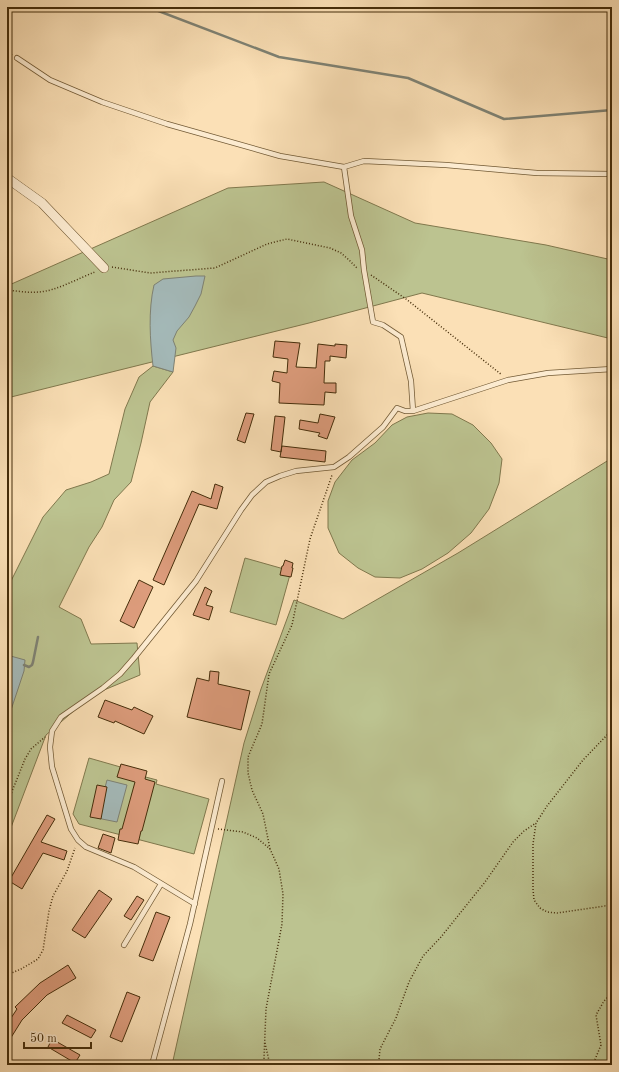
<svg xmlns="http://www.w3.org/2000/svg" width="619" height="1072" viewBox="0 0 619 1072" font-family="'Old Standard TT',serif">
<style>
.green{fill:#bcc390;stroke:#80784d}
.water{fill:#a4baba;stroke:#7e8274}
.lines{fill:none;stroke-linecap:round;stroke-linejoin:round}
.stream{stroke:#7e8274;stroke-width:2.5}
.building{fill:#dd9c7c;stroke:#452d0a}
.service-casing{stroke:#725a35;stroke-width:6}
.minor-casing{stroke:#725a35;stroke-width:10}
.path{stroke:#452d0a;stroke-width:1.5;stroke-dasharray:1 2;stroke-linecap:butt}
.service{stroke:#fcebd0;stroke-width:4.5}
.minor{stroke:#fcebd0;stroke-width:9}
</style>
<rect width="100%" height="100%" fill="#fbe0b6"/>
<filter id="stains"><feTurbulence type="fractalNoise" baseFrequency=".005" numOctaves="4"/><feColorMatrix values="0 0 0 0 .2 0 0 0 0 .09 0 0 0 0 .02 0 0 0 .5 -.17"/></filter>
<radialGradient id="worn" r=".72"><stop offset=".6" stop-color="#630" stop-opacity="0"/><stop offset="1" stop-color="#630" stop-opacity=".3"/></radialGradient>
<path class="green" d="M324 182 415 223 546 245 612 260V339L422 293 309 323 7 398V286L228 188Z
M153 366 173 372 150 402 141 443 131 482 114 500 102 527 89 547 59 607 81 619 91 644 137 643 140 675 92 695 46 735 7 838V537L11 581 43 517 66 490 91 482 109 474 125 409 139 377Z
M428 413 452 414 473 425 491 443 502 459 499 483 489 509 471 533 448 553 422 569 400 578 375 577 358 568 339 553 328 528V501L335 482 352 460 375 443 392 425 407 417Z
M612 458V1065H172L244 743 261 689 294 600 343 619 458 553Z
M245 558 291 571 276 625 230 612Z
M89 758 138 772V775L157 780 156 784 209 799 194 854 79 824 73 814Z"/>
<path class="water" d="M196 276H205L201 294 195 306 189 317 177 331 173 340 176 348 173 372 153 366C150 340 148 311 154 285L163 279Z
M7 655 25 660 24 671 7 722Z
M107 780 127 785 117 822 97 818Z"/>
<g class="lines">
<path class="stream" d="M148 7 279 57 408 78 504 119 612 110
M24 665 29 667 32 665 33 662 38 637"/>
</g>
<path class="building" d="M275 341 300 343 296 367 316 368 318 344 335 346V344L347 345 346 358 330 356V361H325L324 383H336V393L325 392 324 405 279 403 280 383 272 381 274 371 287 373 288 359 273 357Z
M246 413 254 414 245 443 237 440Z
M320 414 335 417 327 439 318 436 320 433 299 429 300 420 318 423Z
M275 416 285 417 281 452 271 450Z
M282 446 326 451 325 462 280 457Z
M215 484 223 487 217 509 199 504 164 585 153 580 192 491 211 499Z
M285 560 293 563 292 568H293L291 577 280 575 282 566H283Z
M139 580 153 587 134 628 120 621Z
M205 587 212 591 206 605 213 607 209 620 193 615Z
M210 671 219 672 218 684 250 691 241 730 187 717 197 678 209 681Z
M105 700 132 710 134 707 153 716 144 734 115 721 114 723 98 717Z
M121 764 147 771 145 779 155 782 142 831H141L138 844 118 840 120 829H122L135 782 117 777Z
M97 785 107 787 101 819 90 817Z
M47 815 55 819 41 842 67 851 64 860 43 853 22 889 9 881Z
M103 834 115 838 111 853 98 848Z
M99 890 112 899 85 938 72 930Z
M137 896 144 900 131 920 124 916Z
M156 912 170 917 153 961 139 956Z
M68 965 76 978 47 995 22 1020 7 1044V1024L17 1009 15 1007 40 983Z
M127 992 140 997 122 1042 110 1037Z
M67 1015 96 1030 91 1038 62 1023Z
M52 1039 80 1055 75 1063 48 1047Z"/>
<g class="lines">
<g class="service-casing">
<path id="service" d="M17 58 50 80 102 102 167 124 280 156 344 167 364 161 446 165 537 173 612 174
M344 167 351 216 362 250 364 270 373 322 383 325 401 337 411 381 413 411
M195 904 134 867 86 847 78 840 71 829 52 767 50 747 52 731 61 717 103 688 120 674 134 658 196 581 241 510 252 495 266 482 280 476 296 471 334 467 349 457 383 427 397 408 405 411H413L508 380 548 373 612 369
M124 945 161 884
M152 1065 190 924 222 781"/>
</g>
<g class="minor-casing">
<path id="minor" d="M7 178 42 203 104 268"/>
</g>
<path class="path" d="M7 51 12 55
M112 267 150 273 215 268 267 244 287 239 330 248 341 253 349 260 357 268
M371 275 406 299 502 375
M7 290C17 291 28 293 39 292 56 291 79 278 95 272
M612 731 609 733 583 760 547 806 536 823 533 844V889L534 900 540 908 547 912 557 913 605 906 612 908
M7 804 25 759 31 749 45 737
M218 829 243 832 257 838 270 849 279 869 283 894 282 924 266 1009 264 1058 262 1065
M270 849 263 814 252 790 248 773V757L262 724 269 674 292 625 310 539 332 475
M7 975 21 969 38 959 43 950 49 911 53 896 67 871 75 848
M265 1043 270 1065
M380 1065 379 1060 380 1049 396 1018 409 982 423 956 441 937 485 882 513 842 524 831 536 823
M592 1065 594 1062 601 1045 596 1015 604 1001 612 993"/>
<use href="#service" class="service"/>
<use href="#minor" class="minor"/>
</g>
<rect width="619" height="1072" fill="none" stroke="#fbe0b6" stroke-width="24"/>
<rect x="8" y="8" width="603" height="1056" fill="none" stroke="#452d0a" stroke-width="2"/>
<rect x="12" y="12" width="595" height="1048" fill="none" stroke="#452d0a"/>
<path d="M24 1042v6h67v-6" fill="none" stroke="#452d0a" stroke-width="2"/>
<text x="30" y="1042" font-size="12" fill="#452d0a" stroke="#fcebd0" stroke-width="3" paint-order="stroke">50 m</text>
<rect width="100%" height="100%" filter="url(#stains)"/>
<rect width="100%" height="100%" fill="url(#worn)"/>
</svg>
